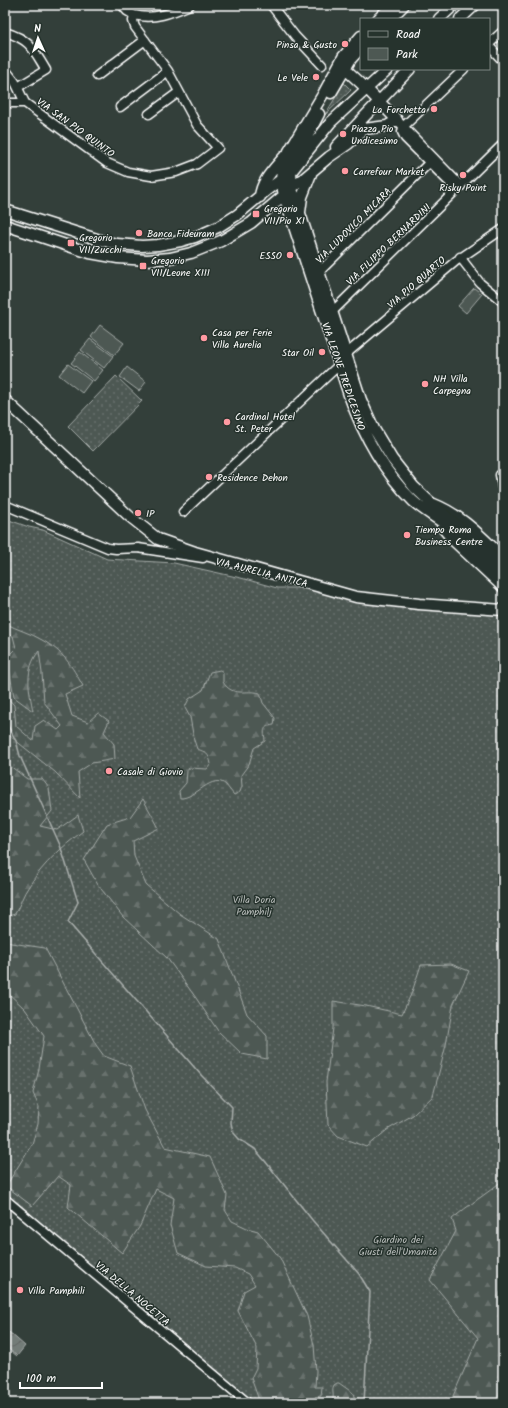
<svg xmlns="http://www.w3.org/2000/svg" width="508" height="1408" viewBox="0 0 508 1408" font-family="Kalam,sans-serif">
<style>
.green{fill:url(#green-dots);stroke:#a6aca9}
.forest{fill:url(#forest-firs);stroke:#a6aca9}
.pitch{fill:#4d5853;stroke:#a6aca9}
.water{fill:url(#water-waves);stroke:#abb0ae}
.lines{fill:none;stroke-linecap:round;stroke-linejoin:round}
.stream{stroke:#abb0ae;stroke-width:1.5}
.minor-casing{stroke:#fff;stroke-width:11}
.major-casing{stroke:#fff;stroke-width:13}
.minor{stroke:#26332d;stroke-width:8}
.major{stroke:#26332d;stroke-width:10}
.poi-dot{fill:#ff9aa2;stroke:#26332d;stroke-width:1.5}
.labels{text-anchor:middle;stroke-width:3;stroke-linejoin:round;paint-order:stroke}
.poi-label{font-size:10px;fill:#fff;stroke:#26332d;text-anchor:start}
.street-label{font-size:10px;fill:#fff;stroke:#26332d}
.park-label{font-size:10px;fill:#b8bcba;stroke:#26332d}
</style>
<defs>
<pattern id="green-dots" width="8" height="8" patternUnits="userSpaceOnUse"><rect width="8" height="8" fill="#4d5853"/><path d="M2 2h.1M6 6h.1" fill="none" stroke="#68716d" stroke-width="1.8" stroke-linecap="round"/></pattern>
<pattern id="forest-firs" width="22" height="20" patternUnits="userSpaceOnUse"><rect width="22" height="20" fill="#4d5853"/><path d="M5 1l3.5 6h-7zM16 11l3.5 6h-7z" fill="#68716d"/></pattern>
<pattern id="water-waves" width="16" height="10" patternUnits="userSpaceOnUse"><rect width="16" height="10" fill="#737b78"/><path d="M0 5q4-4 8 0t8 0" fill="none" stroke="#606462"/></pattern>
</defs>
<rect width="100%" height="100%" fill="#333f3a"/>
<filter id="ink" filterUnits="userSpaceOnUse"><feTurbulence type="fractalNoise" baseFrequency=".025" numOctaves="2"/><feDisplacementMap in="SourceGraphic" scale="8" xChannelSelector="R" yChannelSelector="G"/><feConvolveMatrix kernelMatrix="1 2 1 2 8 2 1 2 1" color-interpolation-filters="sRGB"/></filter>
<g filter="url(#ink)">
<path class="green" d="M344 83 351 90 325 115Z
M116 376 142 401 93 451 68 426Z
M5 514 7 515 6 519 29 527 43 530 107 559 174 563 241 578 277 588H309L503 613V1403H251L5 1196Z"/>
<path class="forest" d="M5 623C17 630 31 633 42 640 64 652 71 665 83 686L65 694 72 716 88 722 98 713 109 721 104 732 114 744 115 759 92 763 78 772 80 798 55 772 5 732V695L14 705 16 726 33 741 35 726 44 720 58 730 62 726 44 702 42 673 39 651C24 670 29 690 33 711L14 697 7 657 16 648 13 636 5 635Z
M220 670 223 672V682C233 698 246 689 260 693L263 703 275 718 274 725C262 726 264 731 265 741L254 748 249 764 241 775 242 786 240 792 234 795C231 792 229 788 226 785 212 772 196 799 180 798L179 791 186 783 187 771 189 768 207 769 211 764C209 754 206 752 197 749L194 740 190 717 185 708 186 705 189 699 203 690 210 672Z
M5 760 9 765 27 779H42L49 788 52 811 40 826 57 830 78 815 83 831C62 847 44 863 29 886 23 894 20 905 15 914L5 917Z
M143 799 159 828 133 841 134 856 146 885 180 914 219 939 247 1014 267 1036V1059L242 1054 218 1031 196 998 167 958 123 917 98 885 84 860 107 824 130 817Z
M5 940 11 943 45 948 96 1045 104 1056 130 1066 145 1110 165 1147 210 1157 227 1195 225 1210 232 1221 247 1228 258 1231 280 1258 307 1316 314 1345 316 1371 315 1387H322L321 1396 315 1397 314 1403H260L251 1378 256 1368 257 1348 238 1311 244 1291 255 1285 248 1274 235 1268 206 1266 178 1253 170 1225 174 1198 156 1189 140 1226 122 1253 68 1207 71 1185 58 1176 32 1206 6 1186 32 1144 38 1124 39 1107 33 1093 39 1069 44 1036 25 1009 5 990Z
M451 964 469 971 453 1005 446 1045 433 1096 413 1115 387 1130 367 1147 338 1136 328 1125 326 1082 333 1028V1001L366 1006 402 1014 412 992 421 965Z
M503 1180V1403H450L478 1338 430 1280 456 1231 452 1219C468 1205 487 1194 503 1180Z
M337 1383H339L353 1393 355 1400 353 1403H333L332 1401C335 1395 331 1391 334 1385Z"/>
<path class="pitch" d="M474 288 482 294 466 313 458 306Z
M100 325 124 343 114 355 91 337Z
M90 339 113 356 104 368 81 350Z
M80 352 103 370 94 381 71 363Z
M68 364 91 381 82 393 59 375Z
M127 367 146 382 139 391 120 377Z"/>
<path class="water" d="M9 1332 25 1346 17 1356 5 1346V1337Z"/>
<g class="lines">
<path class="stream" d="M5 720 16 741 20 756 60 845 78 902 68 922 201 1075 232 1107 231 1123 233 1132 239 1139 255 1149 265 1161 313 1221 359 1274 370 1292 364 1403"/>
<g class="minor-casing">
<path id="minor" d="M271 5 295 36 322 65
M134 15C154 20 171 13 190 5
M5 32C31 40 33 49 46 70L18 87
M489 44 503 31
M489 46 503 61
M5 69 15 82 25 103 107 163 128 172 151 176 176 172 197 164 218 148 197 125 168 71 135 27 133 21 134 15 127 11 122 5
M97 76 145 40
M5 103H25
M120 107 168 71
M149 114 179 92
M397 120 461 186
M403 127 402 132 405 138 457 190
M403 127 464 69
M460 257 480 283 503 302
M319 272 434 158
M332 312 503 144
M346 354 456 261 503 229
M500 475 503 492
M434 503C462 514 482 536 503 556
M5 505 108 548 116 549 138 548 203 558
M183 512 339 365
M5 1199 248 1403"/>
</g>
<g class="major-casing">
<path id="major" d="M378 19 392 5
M390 19 404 5
M439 19 454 5
M460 19 475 5
M361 36 343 57 322 96 289 151 282 171 281 179 284 196 349 395C363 435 383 471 413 501 425 512 440 519 452 530 470 545 486 561 503 577
M331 93 351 59 361 48
M319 114 294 162 291 172 292 189 346 354 361 400 374 429 392 459 414 487 429 501 471 537 503 567
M336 147 366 115 410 69
M260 197C261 181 274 169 284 157
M5 210 100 240 117 244 142 246 158 245 181 241 195 237 218 227 237 215 267 190 291 172 331 122 388 69
M300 212 302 197 311 174
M5 225 90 253 118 258 147 260 170 258 191 253 221 241 251 223 329 157 348 144 364 129 387 126 397 120 367 89 341 65
M5 400 129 516 158 539 195 552 356 597 419 604 503 610
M442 527 454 541 503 587"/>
</g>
<use href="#minor" class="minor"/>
<use href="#major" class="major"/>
</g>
</g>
<g class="poi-dot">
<circle cx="345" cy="44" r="4"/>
<circle cx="316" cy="77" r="4"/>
<circle cx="434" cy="109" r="4"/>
<circle cx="343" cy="134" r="4"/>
<circle cx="345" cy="171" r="4"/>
<circle cx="463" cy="175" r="4"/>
<rect x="252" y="210" width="8" height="8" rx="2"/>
<circle cx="139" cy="233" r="4"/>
<rect x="67" y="239" width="8" height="8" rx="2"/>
<circle cx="290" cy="255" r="4"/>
<rect x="139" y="262" width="8" height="8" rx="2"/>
<circle cx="204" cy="338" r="4"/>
<circle cx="322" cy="352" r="4"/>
<circle cx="425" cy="384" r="4"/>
<circle cx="227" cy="422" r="4"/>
<circle cx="209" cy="477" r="4"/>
<circle cx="138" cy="513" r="4"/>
<circle cx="407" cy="535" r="4"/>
<circle cx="109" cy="771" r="4"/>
<circle cx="20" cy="1290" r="4"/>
</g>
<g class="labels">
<g class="poi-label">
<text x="337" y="48" text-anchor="end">Pinsa &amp; Gusto</text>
<text x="308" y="81" text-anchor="end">Le Vele</text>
<text x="426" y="113" text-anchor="end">La Forchetta</text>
<text x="351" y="132">Piazza Pio<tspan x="351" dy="12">Undicesimo</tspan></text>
<text x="353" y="175">Carrefour Market</text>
<text x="463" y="191" text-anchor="middle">Risky Point</text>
<text x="264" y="212">Gregorio<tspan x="264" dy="12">VII/Pio XI</tspan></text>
<text x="147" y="237">Banca Fideuram</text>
<text x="79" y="241">Gregorio<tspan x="79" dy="12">VII/Zucchi</tspan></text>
<text x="282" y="259" text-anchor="end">ESSO</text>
<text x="151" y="264">Gregorio<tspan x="151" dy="12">VII/Leone XIII</tspan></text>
<text x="212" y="336">Casa per Ferie<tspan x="212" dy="12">Villa Aurelia</tspan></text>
<text x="314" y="356" text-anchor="end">Star Oil</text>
<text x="433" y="382">NH Villa<tspan x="433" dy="12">Carpegna</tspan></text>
<text x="235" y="420">Cardinal Hotel<tspan x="235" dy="12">St. Peter</tspan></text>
<text x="217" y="481">Residence Dehon</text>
<text x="146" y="517">IP</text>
<text x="415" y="533">Tiempo Roma<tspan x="415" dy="12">Business Centre</tspan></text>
<text x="117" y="775">Casale di Giovio</text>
<text x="28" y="1294">Villa Pamphili</text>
</g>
<g class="street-label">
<text transform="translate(76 127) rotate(36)" y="4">VIA SAN PIO QUINTO</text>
<text transform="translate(353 225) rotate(-45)" y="4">VIA LUDOVICO MICARA</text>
<text transform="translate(388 244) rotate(-44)" y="4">VIA FILIPPO BERNARDINI</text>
<text transform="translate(416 282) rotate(-41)" y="4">VIA PIO QUARTO</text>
<text transform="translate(344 376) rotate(71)" y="4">VIA LEONE TREDICESIMO</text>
<text transform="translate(262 572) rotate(14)" y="4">VIA AURELIA ANTICA</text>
<text transform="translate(133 1293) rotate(40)" y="4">VIA DELLA NOCETTA</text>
</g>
<g class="park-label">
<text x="254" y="903">Villa Doria<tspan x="254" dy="12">Pamphilj</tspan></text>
<text x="398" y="1243">Giardino dei<tspan x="398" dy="12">Giusti dell'Umanità</tspan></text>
</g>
</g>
<rect width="508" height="1408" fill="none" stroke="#26332d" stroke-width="20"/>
<rect x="10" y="10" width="488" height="1388" fill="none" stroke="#fff" stroke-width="1.5" filter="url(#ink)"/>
<rect x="360" y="18" width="130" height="52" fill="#26332d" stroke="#7d8581"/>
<rect x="368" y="31" width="20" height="6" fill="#26332d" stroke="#7d8581"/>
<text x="396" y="38" font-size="12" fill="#ffffff">Road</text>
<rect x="368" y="48" width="20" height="12" fill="#4d5853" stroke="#7d8581"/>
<text x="396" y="58" font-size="12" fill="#ffffff">Park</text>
<g transform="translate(38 38) rotate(357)" stroke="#26332d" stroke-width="3" paint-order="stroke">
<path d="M0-3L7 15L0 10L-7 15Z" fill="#ffffff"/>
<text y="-6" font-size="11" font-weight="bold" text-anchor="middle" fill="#ffffff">N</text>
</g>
<path d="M20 1382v6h82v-6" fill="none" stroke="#ffffff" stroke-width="2"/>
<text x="26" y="1382" font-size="12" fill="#ffffff" stroke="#26332d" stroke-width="3" paint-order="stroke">100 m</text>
</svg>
